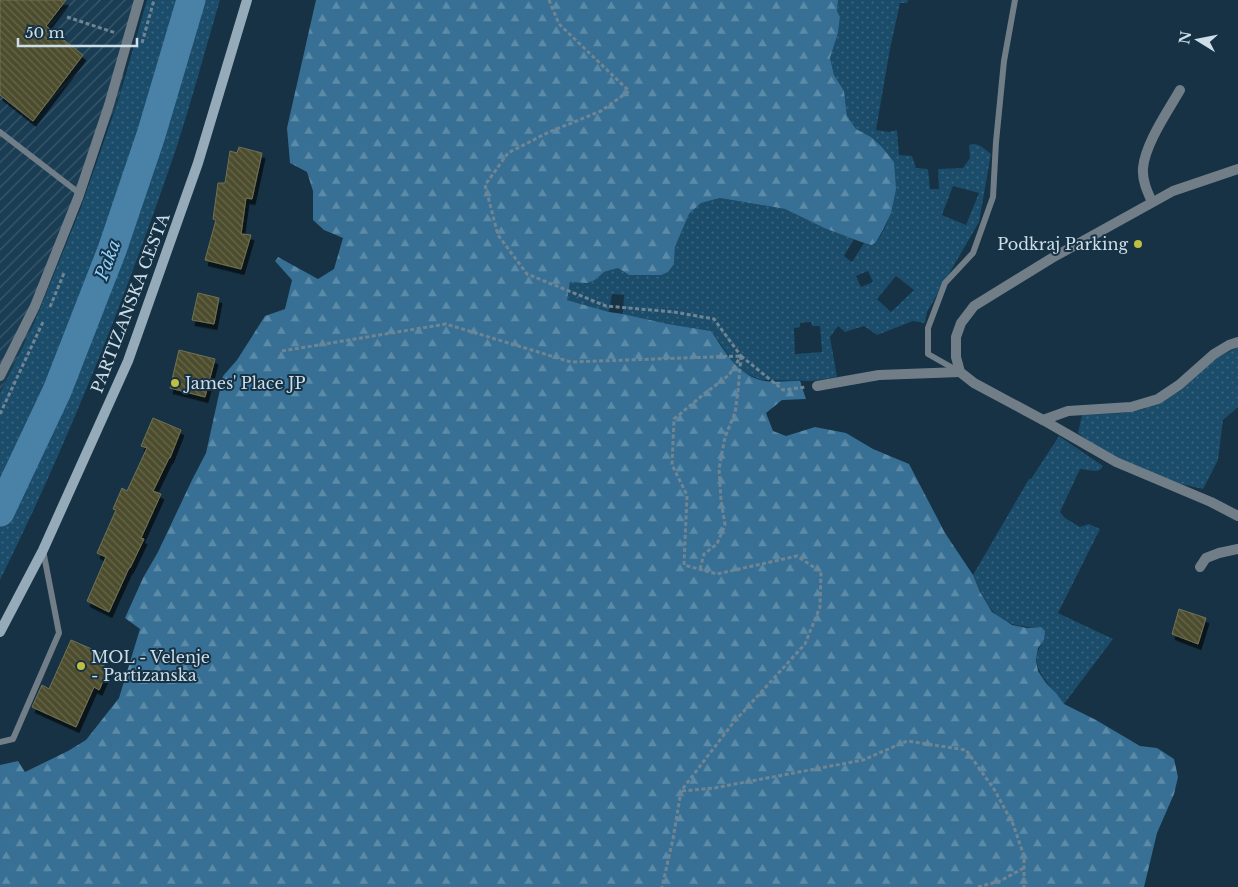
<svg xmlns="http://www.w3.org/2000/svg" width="1238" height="887" viewBox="0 0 1238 887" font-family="'Libre Baskerville',serif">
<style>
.industrial{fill:url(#industrial-furrows)}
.grass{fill:url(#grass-dots);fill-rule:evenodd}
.forest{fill:url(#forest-firs)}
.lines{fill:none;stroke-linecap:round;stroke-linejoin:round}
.river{stroke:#4a82a7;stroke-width:29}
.building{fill:url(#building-back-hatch);stroke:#717252;filter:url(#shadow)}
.path{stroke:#6f8594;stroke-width:3;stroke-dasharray:4 2.5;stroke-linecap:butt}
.service{stroke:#717e87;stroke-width:6}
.minor{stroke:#717e87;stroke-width:10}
.tertiary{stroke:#717e87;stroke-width:10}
.secondary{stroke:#96abba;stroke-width:10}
.poi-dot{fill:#c0be41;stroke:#163244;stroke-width:2}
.labels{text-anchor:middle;stroke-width:4;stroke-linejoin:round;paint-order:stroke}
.poi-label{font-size:16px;fill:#cedee9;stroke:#163244;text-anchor:start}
.street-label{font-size:16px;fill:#cedee9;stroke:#163244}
.water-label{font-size:18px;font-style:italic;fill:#8fd0fc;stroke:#163244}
</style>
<defs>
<pattern id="industrial-furrows" width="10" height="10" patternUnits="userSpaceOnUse" patternTransform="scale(1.25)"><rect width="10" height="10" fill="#1a3d53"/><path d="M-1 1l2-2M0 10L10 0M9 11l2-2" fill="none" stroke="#3a596c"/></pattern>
<pattern id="grass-dots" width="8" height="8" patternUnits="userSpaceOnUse" patternTransform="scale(1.25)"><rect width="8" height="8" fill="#1b4c6a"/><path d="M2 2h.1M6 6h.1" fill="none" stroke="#3b657f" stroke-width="1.8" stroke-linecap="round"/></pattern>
<pattern id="forest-firs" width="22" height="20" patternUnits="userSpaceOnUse" patternTransform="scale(1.25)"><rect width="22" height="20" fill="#377094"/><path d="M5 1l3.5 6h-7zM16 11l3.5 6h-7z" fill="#5c8ba8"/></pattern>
<pattern id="building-back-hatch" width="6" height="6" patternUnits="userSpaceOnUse" patternTransform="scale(1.25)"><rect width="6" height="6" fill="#4d4d2e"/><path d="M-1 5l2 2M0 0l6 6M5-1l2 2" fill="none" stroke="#65664c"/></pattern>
<filter id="shadow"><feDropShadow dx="3" dy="5.5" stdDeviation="0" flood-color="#0009"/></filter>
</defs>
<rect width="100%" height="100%" fill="#163244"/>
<path class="industrial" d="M0 0H139L119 98 78 198 32 328 0 392Z"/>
<path class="grass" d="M147 0H185C155 98 127 196 91 291 64 362 32 430 0 499V393L32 328 80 210 119 98Z
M198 0H220C205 50 192 100 176 149 126 296 69 441 0 580V526L30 463 79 353 123 240 156 143Z
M838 0H908L907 3H900L890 49 876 130 889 132 897 130 899 155 912 156 916 168 928 169 930 189H939L938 169 963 168 970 158 969 145C978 141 984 149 991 154L979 222 927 312 925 323 913 321 877 335 864 326 845 332 838 326 830 337 837 377 811 381 761 380 747 374 736 366 711 331 668 324 623 314 624 295 612 294 609 312 567 300 570 282 595 280 604 272 618 268 629 275 674 264 675 247 689 214 701 203 720 198 785 209 824 228 854 239 844 256 852 262 864 243 873 245C895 224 892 190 894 162L882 147 871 137 856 129 847 116 844 91 834 75 830 58 838 33 840 18 837 11ZM953 186 979 193 966 225 942 215ZM868 271 873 282 861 287 856 276ZM896 276 914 290 891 312 877 299ZM811 322 812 326H820L822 352 795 354 794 328 800 327V323Z
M1238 347V407L1223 420 1218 460 1203 489 1155 478 1094 446 1078 433 1082 415 1123 413 1144 409 1161 401 1180 391 1200 372 1218 357Z
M1059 436 1103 466 1100 470 1095 471 1080 469 1060 512 1065 518 1080 527 1089 524 1100 529 1058 613 1113 639 1064 704C1050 683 1024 667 1044 640L1041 627C999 629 988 611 973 575L1029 479H1031Z"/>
<path class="forest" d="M316 0H838L837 11 840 17 838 33 830 58 834 75 844 91 847 116 856 129 871 137 882 147 894 162 896 189 891 213 883 230 876 242 872 245 864 243 824 228 785 209 720 198 701 203 689 214 675 247 674 264 668 272 661 275H629L618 268 604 272 595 280 587 283 570 282 567 300 609 312 623 314 668 324 711 331C724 350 736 373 760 380 771 383 788 381 800 381L806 399 782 400 766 413 773 431 786 436 815 427 846 433 873 449 909 464 945 533 973 575 980 592 992 612 1012 625 1027 628 1041 627 1045 631 1044 640 1038 648 1036 660 1038 671 1046 683 1056 693 1064 704 1096 720 1140 746 1157 748 1174 759 1178 777 1174 794 1157 833 1144 887H0V765L18 761 25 772 68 751 86 740 119 698 140 629 125 618 143 578 158 552 192 480 206 453 223 376 237 360 265 316 285 309 292 280 275 261 278 257 318 279 334 269 343 238 324 230 313 220V191L307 172 290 163 287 128Z"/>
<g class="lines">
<path class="river" d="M0 512 57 391 112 250 151 135 191 0"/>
</g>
<path class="building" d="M0 0H66L46 26 83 55 33 121 0 95Z
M239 147 262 153 252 199 246 198 241 234 251 235 241 269 205 260 216 220 213 219 218 183H225L230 151 237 153Z
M198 293 219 298 214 324 192 320Z
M179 350 215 359 205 397 170 388Z
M153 418 181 430 170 458H169L153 491 161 494 141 538 144 539 130 568H129L109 612 87 601 106 557 97 553 116 510 113 509 122 488 127 491 147 448 141 446Z
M1179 609 1206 618 1198 644 1172 634Z
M71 640 103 654 99 664 109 668 99 690 94 687 76 727 32 707 42 685 49 689Z"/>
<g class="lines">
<path class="path" d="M549 0 559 24 629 91 601 111 547 133 508 153 485 185 498 235 527 274 606 306 674 312 714 319 741 356 729 375 704 394 674 419 672 465 687 495 684 565 717 574 797 556 821 572 820 607 805 644 733 723 681 791 673 839 662 887
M67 17 116 33
M142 43 154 0
M50 307 64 273
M282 351 446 324 571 362 740 356
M741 356 783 390 806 387
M0 414 43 322
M700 569 704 554 717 544 725 525 721 500 719 469 725 437 735 413 738 391 741 356
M682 791 714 788 863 760 907 741 966 750 994 789 1013 824 1024 856V887
M978 887 1000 881 1024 868"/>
<path class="service" d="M0 132 79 193
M958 371 928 354V328L945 283 973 253 993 197 996 142 1004 61 1015 0
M0 742 13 739 59 633 43 550"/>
<path class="minor" d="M1152 202C1147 191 1142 180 1143 168 1145 144 1168 111 1180 90
M0 376 35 306 78 198 109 105 139 0
M817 386 879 375 960 372
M1043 420 1068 411 1131 407 1158 399 1179 385 1214 354 1229 345 1238 342
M1200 567 1206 558 1219 553 1238 549"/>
<path class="tertiary" d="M1238 169 1173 191 1052 258 974 306 961 323 956 337V357L960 372 974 383 1043 420 1116 462 1211 502 1238 516"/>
<path class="secondary" d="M0 632 43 550 128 361 198 163 247 0"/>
</g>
<g class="poi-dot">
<circle cx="1138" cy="244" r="5"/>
<circle cx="175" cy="383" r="5"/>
<circle cx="81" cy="666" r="5"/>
</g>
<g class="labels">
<g class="poi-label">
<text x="1128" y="250" text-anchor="end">Podkraj Parking</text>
<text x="185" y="389">James' Place JP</text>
<text x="91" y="663">MOL - Velenje<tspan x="91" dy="18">- Partizanska</tspan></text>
</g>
<g class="street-label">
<text transform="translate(130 303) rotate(-69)" y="6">PARTIZANSKA CESTA</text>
</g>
<g class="water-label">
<text transform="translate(108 260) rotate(-70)" y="6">Paka</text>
</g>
</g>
<g transform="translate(1198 40) rotate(280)" stroke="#163244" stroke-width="4" paint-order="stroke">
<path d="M0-4L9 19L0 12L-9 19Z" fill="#cedee9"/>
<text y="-8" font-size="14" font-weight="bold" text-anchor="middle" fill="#cedee9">N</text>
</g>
<path d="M18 38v8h119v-8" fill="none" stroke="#cedee9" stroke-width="2.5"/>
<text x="25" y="38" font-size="15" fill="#cedee9" stroke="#163244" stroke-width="4" paint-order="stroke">50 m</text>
</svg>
